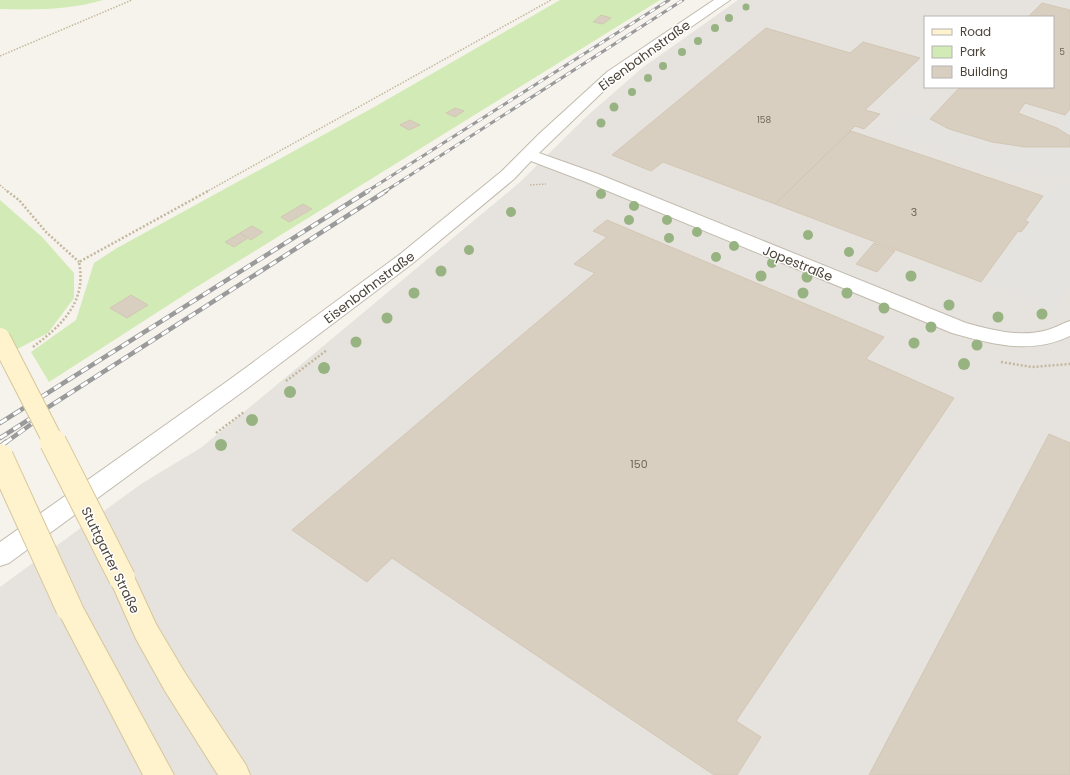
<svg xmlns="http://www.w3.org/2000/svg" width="1070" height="775" viewBox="0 0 1070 775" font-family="Poppins,sans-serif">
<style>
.industrial{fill:#e6e2dd;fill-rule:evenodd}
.green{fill:#d2eab5}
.parking{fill:#e5e3e0}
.building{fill:#d8cfc1;stroke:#d3c7b4}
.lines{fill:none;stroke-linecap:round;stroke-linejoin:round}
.minor-casing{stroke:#c2bbae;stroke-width:2}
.secondary-casing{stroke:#d6c79b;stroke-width:2}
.path-far1{stroke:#c4b79f;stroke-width:1.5;stroke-dasharray:1.5 1.5;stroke-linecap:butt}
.path{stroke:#c4b79f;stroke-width:2.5;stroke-dasharray:2 2;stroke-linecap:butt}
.minor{fill:#fff;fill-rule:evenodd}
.secondary{fill:#fff3cd;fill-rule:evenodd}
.rail-far2-casing{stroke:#9a9a9a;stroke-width:3}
.rail-far1-casing{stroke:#9a9a9a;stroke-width:4.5}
.rail-casing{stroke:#9a9a9a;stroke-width:5}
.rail-far2{stroke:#fff;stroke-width:2;stroke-dasharray:6;stroke-linecap:butt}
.rail-far1{stroke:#fff;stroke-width:3;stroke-dasharray:8;stroke-linecap:butt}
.rail{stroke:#fff;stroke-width:3.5;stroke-dasharray:11;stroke-linecap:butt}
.secondary-bridge-far1-casing{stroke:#d6c79b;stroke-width:22;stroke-linecap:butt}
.secondary-bridge-casing{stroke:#d6c79b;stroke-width:28;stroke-linecap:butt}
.secondary-bridge-far1{stroke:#fff3cd;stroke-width:20}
.secondary-bridge{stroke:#fff3cd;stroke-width:26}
.tree{fill:#97b381}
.labels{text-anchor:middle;stroke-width:3;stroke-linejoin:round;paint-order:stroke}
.far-number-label{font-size:9px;fill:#6e675b}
.number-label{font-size:11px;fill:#6e675b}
.street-label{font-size:13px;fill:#4b4439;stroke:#fff}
</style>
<rect width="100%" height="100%" fill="#f6f3ec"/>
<path class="industrial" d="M738 0H1070V775H0V587L141 484 202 447 519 183 587 116 642 68ZM925 17H1053V87H925Z"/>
<path class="green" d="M0 0H103C70 10 34 10 0 9Z
M560 0H660L195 288 49 382 31 352 76 320 94 263 117 248 376 106Z
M0 200 42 237 74 273V298L48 333 0 358Z"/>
<path class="parking" d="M1031 0H1070V10L1042 3Z
M1070 109V136L1057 128Z
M905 111 930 119 949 129 992 142 1025 147H1070V176L1050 177 1002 171 965 161 883 132Z
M1058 182 1070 186V286L1054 311 981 282 1018 231 1021 232 1028 222 1025 221 1043 196Z"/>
<path class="building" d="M1042 3 1070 10V109L1065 115 1025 103 1018 113 1057 128 1070 136V147H1025L992 142 949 129 930 119 960 87H1053V17H1028Z
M601 15 611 18 603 24 593 22Z
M766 28 850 53 863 42 920 58 865 110 880 114 864 129 855 126 775 204 663 162 651 171 612 155Z
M455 108 464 111 455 117 446 113Z
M410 120 420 125 409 130 400 125Z
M851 131 1043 196 1025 221 1029 222 1021 232 1018 231 981 282 775 204Z
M303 204 312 209 289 222 281 217Z
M607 220 884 337 866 359 954 398 736 721 761 737 737 775H714L392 558 367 582 292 530 595 273 574 264 607 237 593 231Z
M252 226 263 232 251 240 240 233Z
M240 233 248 238 234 247 225 242Z
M874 243 895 251 877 272 856 264Z
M131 295 148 305 127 318 110 308Z
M1049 434 1070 443V775H869Z"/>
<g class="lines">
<g class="minor-casing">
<path id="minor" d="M714 0H730L617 78 539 153 598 174 966 323C991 330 1018 337 1044 331 1053 329 1061 324 1070 321V336C1031 355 991 344 952 333L586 182 531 161 514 179 413 263 245 390 9 563 0 566V542L229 380 399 255 502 171 539 134 607 72Z"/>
</g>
<g class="secondary-casing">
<path id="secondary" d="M122 567 131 570 156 624 185 673 246 765 250 775H218L165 691 136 639 109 578 113 570Z
M69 597 79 600 174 775H143L56 608 59 600Z"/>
</g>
<path class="path-far1" d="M0 56 132 0
M0 185 8 192
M530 185 546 184
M206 192 551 0"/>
<path class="path" d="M7 191 19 200 46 232 79 262
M33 347C62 325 87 302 79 262L208 191
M1001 362 1032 367 1070 364
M286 381 327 350
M216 433 244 412"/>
<use href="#minor" class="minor"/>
<use href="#secondary" class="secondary"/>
<g class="rail-far2-casing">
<path id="rail-far2" d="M366 192 669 0
M384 192 683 0"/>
</g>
<g class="rail-far1-casing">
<path id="rail-far1" d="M0 423 368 191
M0 438 386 191
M5 443 37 420"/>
</g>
<g class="rail-casing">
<path id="rail" d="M0 447 6 442"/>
</g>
<use href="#rail-far2" class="rail-far2"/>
<use href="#rail-far1" class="rail-far1"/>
<use href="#rail" class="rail"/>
<g class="secondary-bridge-far1-casing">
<path id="secondary-bridge-far1" d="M0 338 54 443"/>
</g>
<g class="secondary-bridge-casing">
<path id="secondary-bridge" d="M53 442 122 578
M0 457 69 608"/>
</g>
<use href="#secondary-bridge-far1" class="secondary-bridge-far1"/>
<use href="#secondary-bridge" class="secondary-bridge"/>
</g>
<g class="tree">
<circle cx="746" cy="7" r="3.5"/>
<circle cx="729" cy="18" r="4"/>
<circle cx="715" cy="28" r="4"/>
<circle cx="698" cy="41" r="4"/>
<circle cx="682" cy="52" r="4"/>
<circle cx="663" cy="66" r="4"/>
<circle cx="648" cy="78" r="4"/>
<circle cx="632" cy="92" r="4"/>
<circle cx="614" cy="107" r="4.5"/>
<circle cx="601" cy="123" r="4.5"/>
<circle cx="601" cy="194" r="5"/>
<circle cx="634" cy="206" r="5"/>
<circle cx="511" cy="212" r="5"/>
<circle cx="629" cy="220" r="5"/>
<circle cx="667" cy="220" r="5"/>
<circle cx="697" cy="232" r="5"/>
<circle cx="808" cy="235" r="5"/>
<circle cx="669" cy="238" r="5"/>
<circle cx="734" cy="246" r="5"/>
<circle cx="469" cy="250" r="5"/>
<circle cx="849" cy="252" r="5"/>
<circle cx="716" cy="257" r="5"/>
<circle cx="772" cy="263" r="5"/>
<circle cx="441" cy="271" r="5.5"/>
<circle cx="761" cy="276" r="5.5"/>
<circle cx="911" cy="276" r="5.5"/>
<circle cx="807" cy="277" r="5.5"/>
<circle cx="414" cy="293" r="5.5"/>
<circle cx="803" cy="293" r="5.5"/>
<circle cx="847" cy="293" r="5.5"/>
<circle cx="949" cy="305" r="5.5"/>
<circle cx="884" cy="308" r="5.5"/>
<circle cx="1042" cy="314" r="5.5"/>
<circle cx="998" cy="317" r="5.5"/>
<circle cx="387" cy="318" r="5.5"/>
<circle cx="931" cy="327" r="5.5"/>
<circle cx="356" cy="342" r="5.5"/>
<circle cx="914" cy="343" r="5.5"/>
<circle cx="977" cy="345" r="5.5"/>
<circle cx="964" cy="364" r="6"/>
<circle cx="324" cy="368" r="6"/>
<circle cx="290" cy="392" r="6"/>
<circle cx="252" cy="420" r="6"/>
<circle cx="221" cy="445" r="6"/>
</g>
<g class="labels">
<g class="far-number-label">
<text x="1062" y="55">5</text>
<text x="764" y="123">158</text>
</g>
<g class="number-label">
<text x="914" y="216">3</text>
<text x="639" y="468">150</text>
</g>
<g class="street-label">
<text transform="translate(644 55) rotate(-36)" y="5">Eisenbahnstraße</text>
<text transform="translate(798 263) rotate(22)" y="5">Jopestraße</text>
<text transform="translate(369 287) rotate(-37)" y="5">Eisenbahnstraße</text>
<text transform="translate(111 560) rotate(64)" y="5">Stuttgarter Straße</text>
</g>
</g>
<rect x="924" y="16" width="130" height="72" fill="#ffffff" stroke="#b7b4b0"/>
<rect x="932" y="29" width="20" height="6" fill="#fff3cd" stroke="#b7b4b0"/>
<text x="960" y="36" font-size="12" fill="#4b4439">Road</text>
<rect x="932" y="46" width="20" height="12" fill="#d2eab5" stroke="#b7b4b0"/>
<text x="960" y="56" font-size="12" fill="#4b4439">Park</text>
<rect x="932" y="66" width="20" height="12" fill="#d8cfc1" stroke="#b7b4b0"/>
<text x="960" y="76" font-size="12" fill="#4b4439">Building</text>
</svg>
